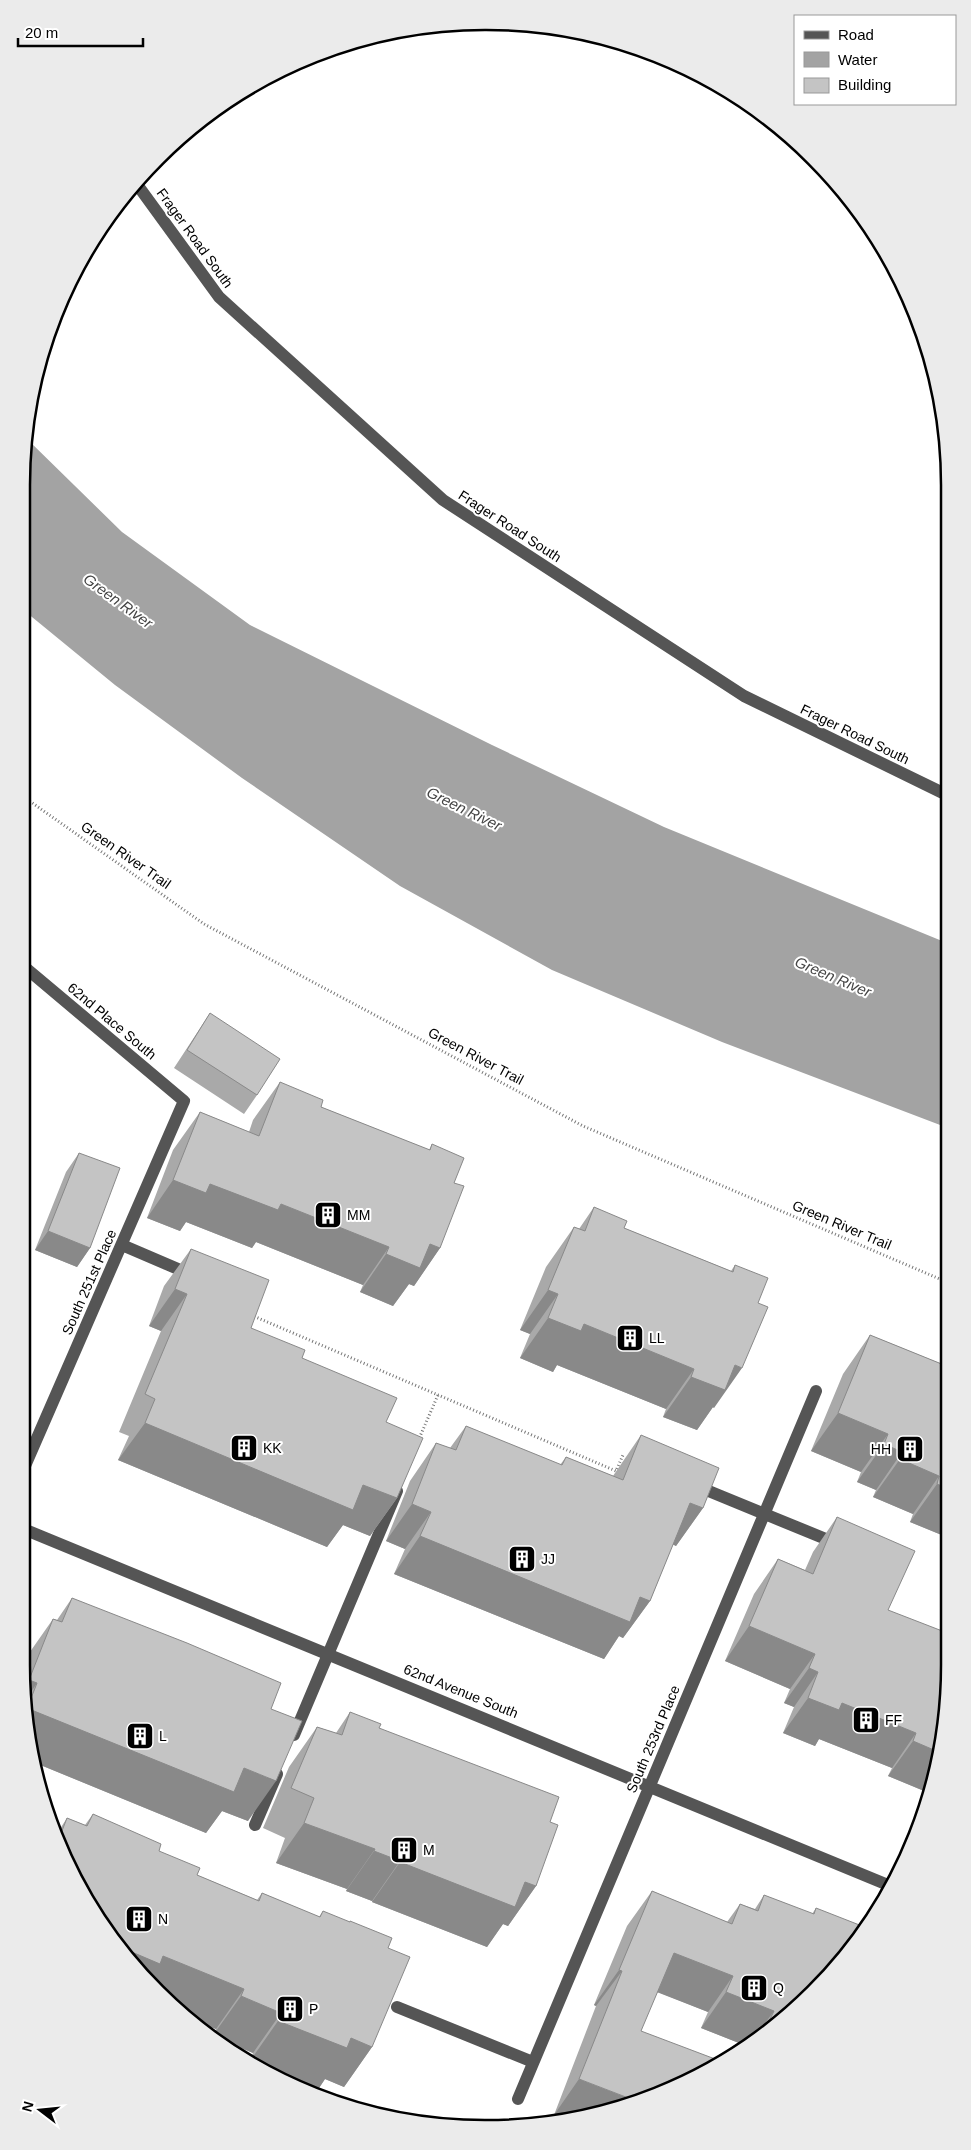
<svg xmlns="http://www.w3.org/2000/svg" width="971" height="2150" viewBox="0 0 971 2150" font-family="Helvetica,sans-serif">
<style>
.water{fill:#a3a3a3}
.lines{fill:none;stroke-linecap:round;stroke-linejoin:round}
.path{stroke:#777;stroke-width:3;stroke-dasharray:1 2.5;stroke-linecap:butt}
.minor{stroke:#555;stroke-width:12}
.wall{fill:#a9a9a9}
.shaded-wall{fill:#898989}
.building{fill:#c4c4c4;stroke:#898989}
.labels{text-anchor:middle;stroke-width:4;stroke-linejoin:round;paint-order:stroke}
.street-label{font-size:14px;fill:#000;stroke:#fff}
.poi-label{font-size:14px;fill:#000;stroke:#fff;text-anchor:start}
.water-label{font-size:15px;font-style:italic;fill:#444;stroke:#fff}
.rim{fill:none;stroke:#000;stroke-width:2.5}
</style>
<rect width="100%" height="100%" fill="#fff"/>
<path class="water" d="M26 438 122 532 250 625 492 745 664 827 947 943 948 1128 722 1042 552 970 400 886 242 778 115 685 21 608V485Z"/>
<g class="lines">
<path class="path" d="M21 795 204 924 583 1126 949 1283
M251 1315 616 1471 623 1455
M418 1441 438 1395"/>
<path class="minor" d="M136 183 219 297 443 500 744 696 947 795
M122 1245 192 1275
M21 1475 184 1101 21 964
M694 1485 838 1544
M21 1528 888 1885
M294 1735 397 1491
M255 1825 277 1774
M397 2007 533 2062
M518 2099 816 1391"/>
</g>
<path class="wall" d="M210 1013 257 1095 244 1114 174 1068Z
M280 1082 321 1107 429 1150 432 1144 454 1183 440 1248 414 1286 409 1284 393 1306 360 1292 363 1285 256 1242 252 1248 186 1222 180 1231 147 1218 173 1150 200 1112 249 1132 253 1120Z
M79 1153 90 1248 77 1267 35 1250 66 1172Z
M594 1207 624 1228 731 1271 735 1265 714 1408 713 1407 697 1430 663 1417 666 1409 557 1365 553 1372 520 1358 530 1334 520 1330 546 1267 574 1227 579 1229Z
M191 1249 251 1328 302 1358 386 1422 397 1498 370 1536 343 1525 327 1547 118 1460 129 1436 119 1432 161 1331 149 1326 164 1286Z
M870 1335 949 1367V1538L910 1522 913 1514 873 1497 876 1490 857 1482 861 1472 811 1451 843 1374Z
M466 1426 560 1465 566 1457 613 1476 615 1473 641 1435 703 1508 676 1546 673 1544 650 1601 623 1638 619 1636 604 1659 394 1574 405 1549 386 1541 410 1481 436 1443 450 1448Z
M837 1517 888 1610 941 1755 929 1793 888 1776 892 1768 819 1739 815 1746 783 1733 794 1707 784 1703 790 1689 725 1661 754 1594 778 1559 805 1570 813 1552Z
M72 1598 271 1709 248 1821 222 1811 206 1833 38 1764 22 1668 25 1659 53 1619 57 1620Z
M350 1712 379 1728 550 1822 536 1886 508 1926 503 1924 487 1947 372 1902V1901L346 1891 347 1889 276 1863 285 1838 263 1828 289 1767 317 1727 336 1733Z
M93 1814 159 1851 197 1875 257 1900 262 1893 319 1917 323 1911 388 1948 372 2047 344 2087 325 2079 319 2088 250 2061 253 2053 220 2039 214 2034 216 2029 200 2023 136 1970 83 1896 56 1835 67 1818 85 1825Z
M652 1891 727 1922 740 1904 755 1909 764 1895 812 1914 816 1908 834 1971 744 2045 701 2028 708 2012 658 1992 554 2115 596 2006 594 2005 627 1926Z"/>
<path class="shaded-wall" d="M173 1180 210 1184 281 1204 389 1247 363 1285 256 1242 252 1248 186 1222 180 1231 147 1218Z
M48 1231 90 1248 77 1267 35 1250Z
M430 1244 440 1248 414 1286 409 1284 393 1306 360 1292 386 1254Z
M175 1289 187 1294 161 1331 149 1326Z
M548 1290 558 1294 530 1334 520 1330Z
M548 1318 584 1324 694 1369 666 1409 557 1365 553 1372 520 1358Z
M735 1365 742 1368 714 1408 713 1407 697 1430 663 1417 691 1377Z
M838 1413 888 1434 861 1472 811 1451Z
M145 1423 363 1485 397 1498 370 1536 343 1525 327 1547 118 1460Z
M884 1444 902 1452 876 1490 857 1482Z
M900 1459 939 1476 913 1514 873 1497Z
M937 1484 949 1489V1538L910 1522Z
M690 1503 703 1508 676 1546 663 1540Z
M412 1504 431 1512 405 1549 386 1541Z
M420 1536 640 1597 650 1601 623 1638 619 1636 604 1659 394 1574Z
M749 1626 815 1654 790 1689 725 1661Z
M809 1668 818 1672 794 1707 784 1703Z
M29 1680 37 1683 27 1698 25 1686Z
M808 1698 842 1703 916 1733 892 1768 819 1739 815 1746 783 1733Z
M29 1709 244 1768 276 1781 248 1821 222 1811 206 1833 38 1764Z
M913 1741 941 1753 929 1793 888 1776Z
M304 1823 375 1849 347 1889 276 1863Z
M374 1851 400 1861 372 1901 346 1891Z
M400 1862 525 1882 536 1886 508 1926 503 1924 487 1947 372 1902Z
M120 1947 163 1956 244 1989 216 2029 200 2023 136 1970 120 1948Z
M674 1953 733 1976 708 2012 649 1989Z
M619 1970 622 1971 596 2006 594 2005Z
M726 1992 774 2011 757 2034 744 2045 701 2028Z
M241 1996 281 2013 253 2053 220 2039 214 2034Z
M770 2019 774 2021 764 2028Z
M278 2021 351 2038 372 2047 344 2087 325 2079 319 2088 250 2061Z
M579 2079 631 2099 576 2120 569 2121 554 2115Z"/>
<path class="building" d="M210 1013 280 1059 257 1095 187 1050Z
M280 1082 323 1100 321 1107 430 1150 432 1144 464 1158 454 1183 464 1186 440 1248 430 1244 420 1268 386 1254 389 1247 281 1204 278 1210 210 1184 206 1193 173 1180 200 1112 259 1136Z
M79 1153 120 1168 90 1248 48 1231Z
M594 1207 627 1221 624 1228 733 1272 735 1265 768 1278 758 1303 768 1307 742 1368 735 1365 725 1390 691 1377 694 1369 584 1324 581 1331 548 1318 558 1294 548 1290 574 1227 585 1231Z
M191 1249 269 1280 251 1328 305 1350 302 1358 397 1398 386 1422 423 1438 397 1498 363 1485 353 1510 145 1423 155 1399 145 1394 187 1294 175 1289Z
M870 1335 949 1367V1489L937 1484 939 1476 900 1459 902 1452 884 1444 888 1434 838 1413Z
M466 1426 562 1465 566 1457 623 1480 641 1435 719 1468 703 1508 690 1503 650 1601 640 1597 630 1622 420 1536 431 1512 412 1504 436 1443 456 1450Z
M837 1517 915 1551 888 1610 950 1634V1665L941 1753 913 1741 916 1733 842 1703 839 1710 808 1698 818 1672 809 1668 815 1654 749 1626 778 1559 813 1574Z
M72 1598 187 1643 281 1683 271 1709 302 1721 276 1781 244 1768 234 1792 29 1709 28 1706 37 1683 29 1680 53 1619 62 1622Z
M350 1712 381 1724 379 1728 559 1797 550 1822 558 1825 536 1886 525 1882 515 1907 400 1862V1861L374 1851 375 1849 304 1823 314 1798 291 1788 317 1727 342 1735Z
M93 1814 161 1844 159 1851 200 1868 197 1875 259 1901 262 1893 320 1917 323 1911 350 1922V1921L392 1938 388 1948 410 1957 372 2047 351 2038 347 2048 278 2021 281 2013 241 1996 244 1989 163 1956 160 1964 120 1947V1948L83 1896 58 1841 67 1818 87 1826Z
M652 1891 732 1924 740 1904 758 1911 764 1895 814 1914 816 1908 862 1926 834 1971 774 2021 770 2019 774 2011 726 1992 733 1976 674 1953 641 2031 723 2062 717 2067 631 2099 579 2079 622 1971 619 1970Z"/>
<defs>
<g id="building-square" transform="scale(1.4375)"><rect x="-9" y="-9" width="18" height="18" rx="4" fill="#000" stroke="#fff"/><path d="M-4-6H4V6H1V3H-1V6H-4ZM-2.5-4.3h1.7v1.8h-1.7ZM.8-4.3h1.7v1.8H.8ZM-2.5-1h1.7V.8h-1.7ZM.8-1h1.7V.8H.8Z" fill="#fff"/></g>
</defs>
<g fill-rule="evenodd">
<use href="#building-square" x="328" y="1215"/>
<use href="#building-square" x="630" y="1338"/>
<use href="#building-square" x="244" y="1448"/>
<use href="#building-square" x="910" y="1449"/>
<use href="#building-square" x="522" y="1559"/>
<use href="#building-square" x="866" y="1720"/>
<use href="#building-square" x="140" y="1736"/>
<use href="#building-square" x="404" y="1850"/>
<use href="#building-square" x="139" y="1919"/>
<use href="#building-square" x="754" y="1988"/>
<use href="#building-square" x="290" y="2009"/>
</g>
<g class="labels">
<g class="street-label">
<text transform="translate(195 238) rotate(54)" y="5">Frager Road South</text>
<text transform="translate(510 526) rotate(33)" y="5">Frager Road South</text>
<text transform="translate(855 734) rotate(26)" y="5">Frager Road South</text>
<text transform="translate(126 855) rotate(35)" y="5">Green River Trail</text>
<text transform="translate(112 1021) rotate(40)" y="5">62nd Place South</text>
<text transform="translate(476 1056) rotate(28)" y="5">Green River Trail</text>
<text transform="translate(842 1225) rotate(23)" y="5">Green River Trail</text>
<text transform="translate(89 1282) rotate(-66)" y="5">South 251st Place</text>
<text transform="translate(461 1691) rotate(22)" y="5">62nd Avenue South</text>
<text transform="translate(653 1739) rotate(-67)" y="5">South 253rd Place</text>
</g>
<g class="poi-label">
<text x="347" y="1220">MM</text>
<text x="649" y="1343">LL</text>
<text x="263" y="1453">KK</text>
<text x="891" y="1454" text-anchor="end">HH</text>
<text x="541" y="1564">JJ</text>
<text x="885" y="1725">FF</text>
<text x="159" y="1741">L</text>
<text x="423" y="1855">M</text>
<text x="158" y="1924">N</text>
<text x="773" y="1993">Q</text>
<text x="309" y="2014">P</text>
</g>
<g class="water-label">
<text transform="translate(118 601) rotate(36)" y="5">Green River</text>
<text transform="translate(464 809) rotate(26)" y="5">Green River</text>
<text transform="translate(833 977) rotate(23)" y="5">Green River</text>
</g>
</g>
<path d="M0 0H971V2150H0ZM485 30H486A455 455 0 0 1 941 485V1665A455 455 0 0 1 486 2120H485A455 455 0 0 1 30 1665V485A455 455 0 0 1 485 30Z" fill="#ebebeb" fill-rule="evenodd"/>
<path class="rim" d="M485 30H486A455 455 0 0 1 941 485V1665A455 455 0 0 1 486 2120H485A455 455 0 0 1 30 1665V485A455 455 0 0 1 485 30Z"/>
<rect x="794" y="15" width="162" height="90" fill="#ffffff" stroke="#999999"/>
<rect x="804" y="31" width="25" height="8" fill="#555555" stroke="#999999"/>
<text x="838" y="40" font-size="15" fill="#000000">Road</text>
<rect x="804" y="52" width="25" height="15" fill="#a3a3a3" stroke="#999999"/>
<text x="838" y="65" font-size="15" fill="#000000">Water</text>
<rect x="804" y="78" width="25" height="15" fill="#c4c4c4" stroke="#999999"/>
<text x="838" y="90" font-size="15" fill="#000000">Building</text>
<g transform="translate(40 2110) rotate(286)" stroke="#ffffff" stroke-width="4" paint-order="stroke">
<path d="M0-4L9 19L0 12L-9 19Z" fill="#000000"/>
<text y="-8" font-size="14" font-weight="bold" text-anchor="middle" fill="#000000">N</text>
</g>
<path d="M18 38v8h125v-8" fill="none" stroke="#000000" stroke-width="2.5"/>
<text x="25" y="38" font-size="15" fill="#000000" stroke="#ffffff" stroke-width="4" paint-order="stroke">20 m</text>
</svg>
